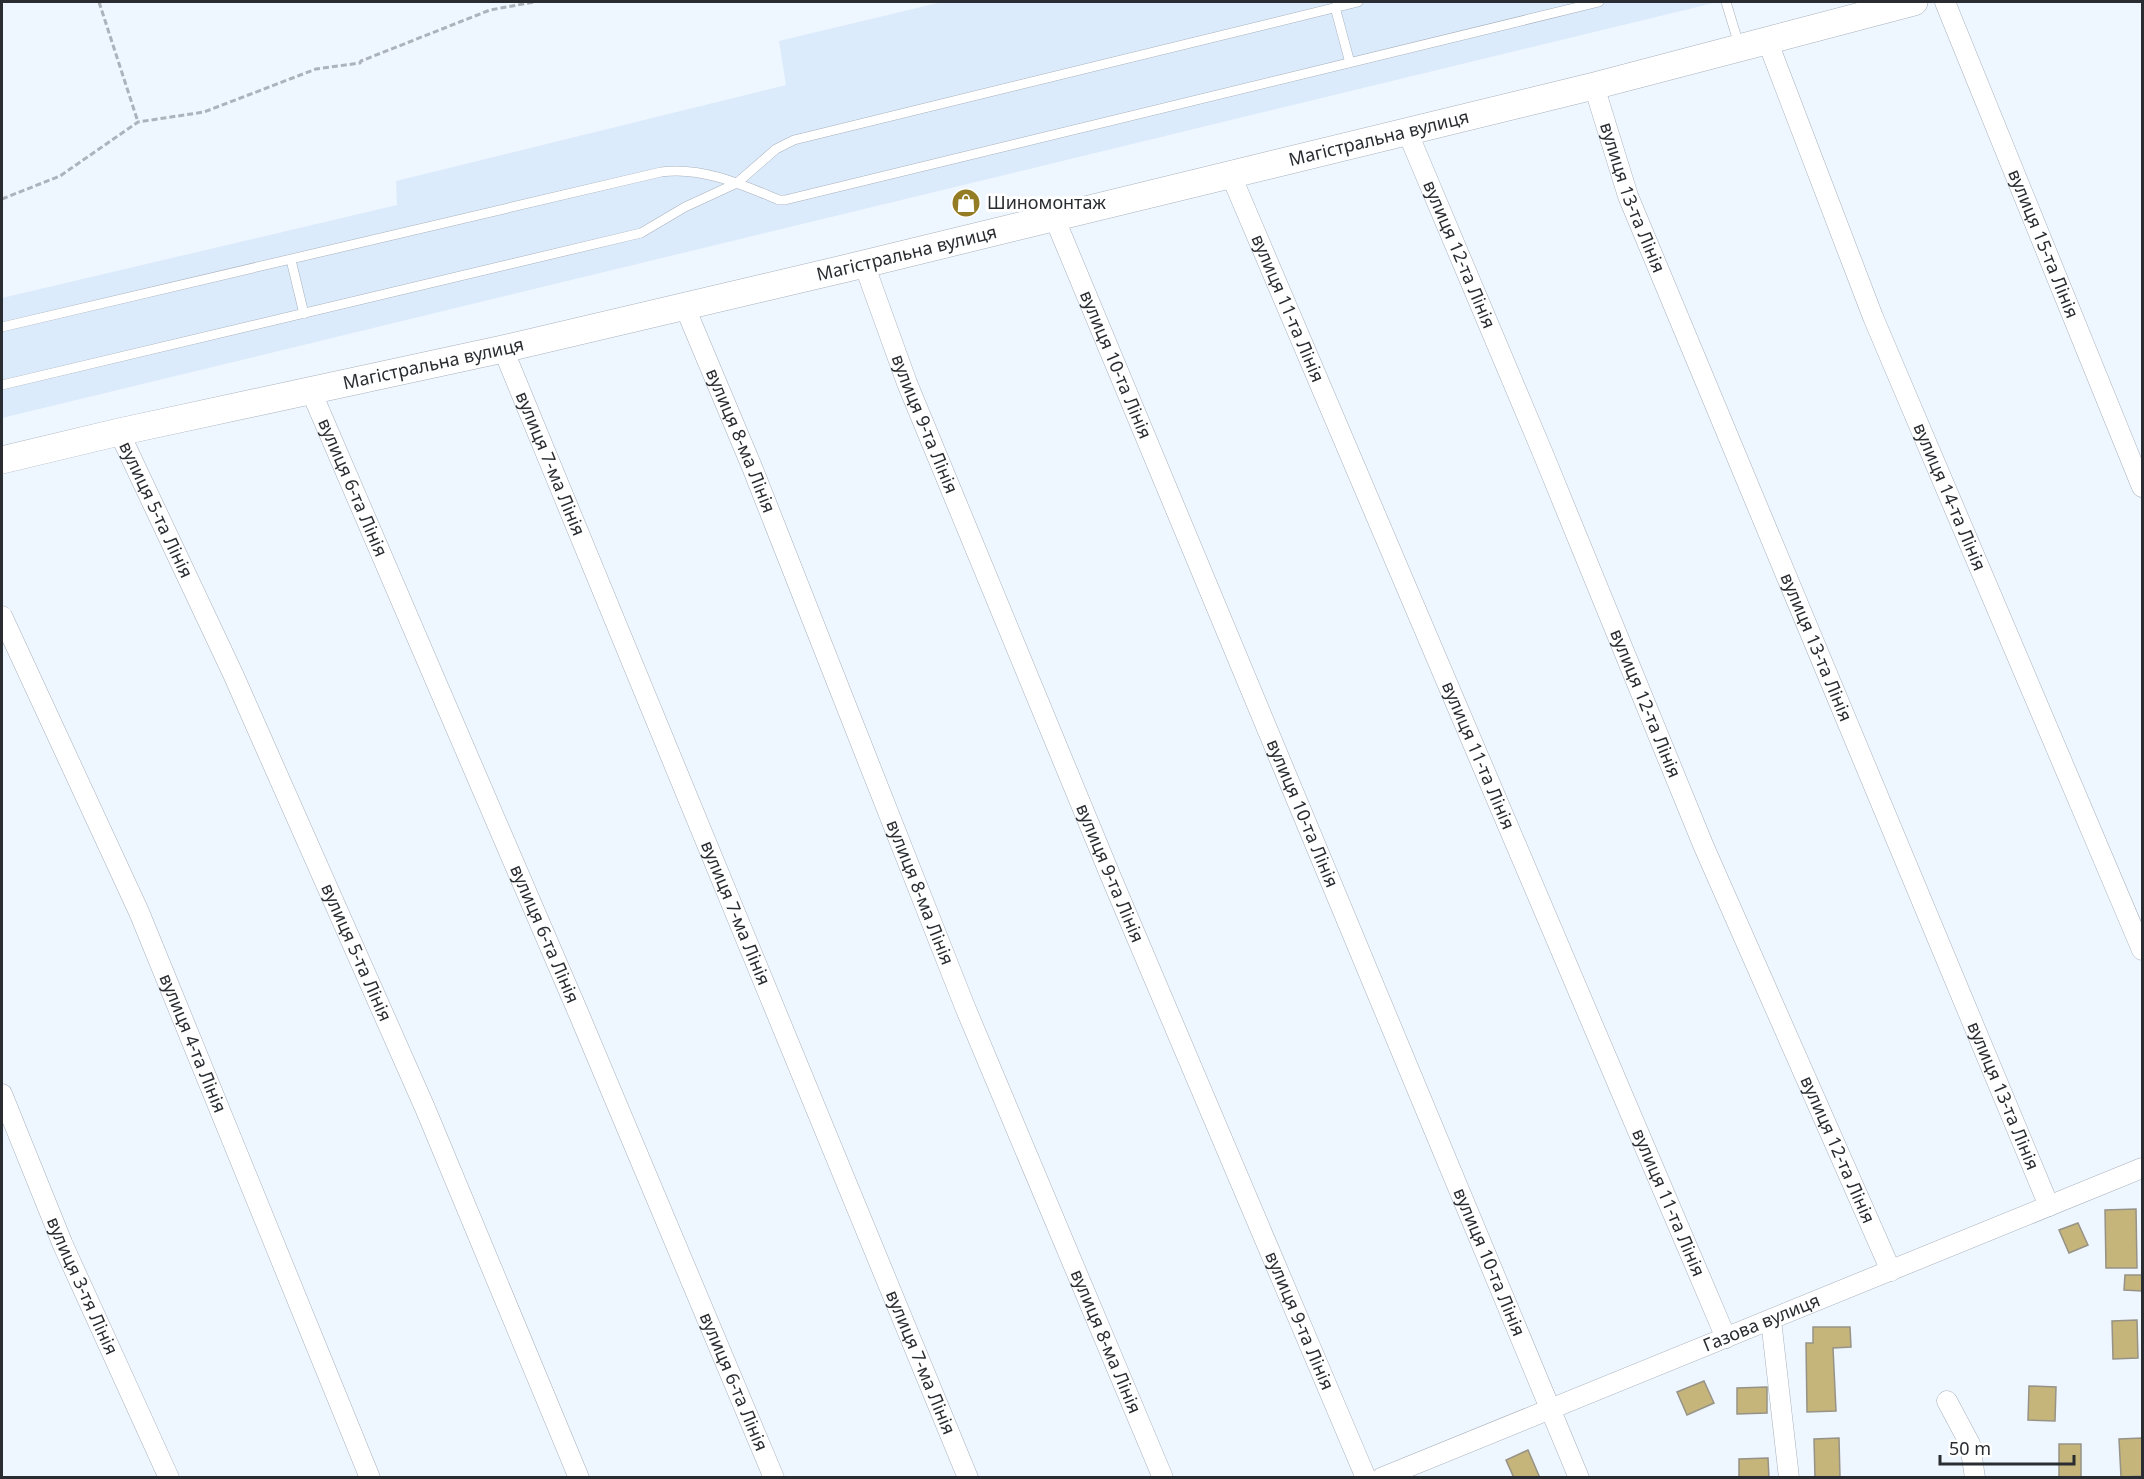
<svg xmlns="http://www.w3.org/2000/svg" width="2144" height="1479" viewBox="0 0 2144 1479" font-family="'Noto Sans',sans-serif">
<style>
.built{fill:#dbebfc}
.building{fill:#c5b57b;stroke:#969286;stroke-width:1.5}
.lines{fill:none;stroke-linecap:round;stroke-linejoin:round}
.lane-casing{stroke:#a8b1bc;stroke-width:10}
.street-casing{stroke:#a8b1bc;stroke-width:21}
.secondary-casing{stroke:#a8b1bc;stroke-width:28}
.path{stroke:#acb3ba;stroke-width:3;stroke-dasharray:6 3;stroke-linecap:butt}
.lane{stroke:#fff;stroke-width:9}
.street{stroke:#fff;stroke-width:20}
.secondary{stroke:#fff;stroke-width:27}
.labels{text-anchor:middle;stroke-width:6;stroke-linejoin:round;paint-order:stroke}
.street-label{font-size:18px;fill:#292d31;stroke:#fff}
.poi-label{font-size:18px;fill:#292d31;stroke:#fff;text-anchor:start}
</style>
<rect width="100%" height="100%" fill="#eef6ff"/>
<path class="built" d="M942 2H1718L2 418V298L397 205 396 181 786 85 779 41Z"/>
<path class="building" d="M2136 1209 2137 1268H2106L2105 1210Z
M2078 1223 2088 1245 2069 1253 2059 1230Z
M2125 1275H2142V1291L2124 1290Z
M2137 1320 2138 1358 2113 1359 2112 1321Z
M1813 1327H1850L1851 1347 1833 1348 1836 1411 1807 1412 1806 1343H1813Z
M1704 1381 1714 1403 1687 1415 1677 1392Z
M2029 1386 2056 1387 2055 1421 2028 1420Z
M1767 1387V1413L1737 1414V1388Z
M1839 1438 1840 1477 1815 1478 1814 1439Z
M2142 1438V1476L2121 1477 2119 1439Z
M2059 1444H2081V1478H2059Z
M1528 1450 1540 1478H1514L1506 1460Z
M1768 1458 1769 1478H1739V1459Z"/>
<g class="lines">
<g class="lane-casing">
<path id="lane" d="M1726 2 1739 45
M1335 7 1350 63
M291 260 304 314
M2 327 661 172C701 166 743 185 779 200H785L1599 2
M2 385 641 233 685 207 737 183 776 149 794 140 1358 2"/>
</g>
<g class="street-casing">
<g id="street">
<path id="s1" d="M1945 2 2142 487"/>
<path id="s2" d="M1767 40 1873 317 2142 950"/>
<path id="s3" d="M1594 86 1628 196 2049 1206"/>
<path id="s4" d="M1407 131 1544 456 1704 847 1891 1271"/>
<path id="s5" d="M1230 173 1726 1338"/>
<path id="s6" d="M1054 217 1579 1478"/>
<path id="s7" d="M864 264 907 383 1111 877 1366 1478"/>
<path id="s8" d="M684 305 752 467 965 1007 1163 1478"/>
<path id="s9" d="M503 349 968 1478"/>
<path id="s10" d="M311 391 578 1012 774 1478"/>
<path id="s11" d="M119 432 233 674 425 1108 579 1478"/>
<path id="s12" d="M2 616 139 912 370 1478"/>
<path id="s13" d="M2 1094 63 1245 169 1478"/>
<path d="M1771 1320 1789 1478"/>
<path d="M1947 1401 1970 1444 1975 1478"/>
<path id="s14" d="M1381 1478 2142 1168"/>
</g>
</g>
<g class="secondary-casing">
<g id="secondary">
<path id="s15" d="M2 460 119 432 503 349 864 264 1594 86 1914 2"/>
</g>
</g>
<path class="path" d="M99 2 138 122
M2 199 60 176 138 122 204 112 316 69 360 63 361 61 490 10 534 2"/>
<use href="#lane" class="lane"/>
<use href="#street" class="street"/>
<use href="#secondary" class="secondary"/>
</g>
<defs>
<g id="shop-disc" transform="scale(1.5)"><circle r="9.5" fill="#937c23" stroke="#fff"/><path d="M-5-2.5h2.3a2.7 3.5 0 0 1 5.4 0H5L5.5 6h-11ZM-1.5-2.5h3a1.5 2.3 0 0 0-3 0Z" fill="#fff"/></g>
</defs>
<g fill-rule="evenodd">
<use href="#shop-disc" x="966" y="203"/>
</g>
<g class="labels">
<g class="street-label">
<text dy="6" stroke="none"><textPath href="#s15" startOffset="1414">Магістральна вулиця</textPath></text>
<text dy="6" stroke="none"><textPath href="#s3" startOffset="118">вулиця 13-та Лінія</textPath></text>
<text dy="6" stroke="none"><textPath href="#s1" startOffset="261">вулиця 15-та Лінія</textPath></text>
<text dy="6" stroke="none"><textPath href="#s15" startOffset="928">Магістральна вулиця</textPath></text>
<text dy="6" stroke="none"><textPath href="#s4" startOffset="134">вулиця 12-та Лінія</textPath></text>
<text dy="6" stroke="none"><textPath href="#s5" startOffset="147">вулиця 11-та Лінія</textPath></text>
<text dy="6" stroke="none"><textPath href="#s15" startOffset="442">Магістральна вулиця</textPath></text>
<text dy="6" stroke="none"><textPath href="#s6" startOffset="160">вулиця 10-та Лінія</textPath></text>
<text dy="6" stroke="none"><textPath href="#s7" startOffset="171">вулиця 9-та Лінія</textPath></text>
<text dy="6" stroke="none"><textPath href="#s8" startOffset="147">вулиця 8-ма Лінія</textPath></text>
<text dy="6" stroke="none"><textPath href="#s9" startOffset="124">вулиця 7-ма Лінія</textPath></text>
<text dy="6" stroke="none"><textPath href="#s10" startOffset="105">вулиця 6-та Лінія</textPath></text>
<text dy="6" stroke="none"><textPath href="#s2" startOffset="492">вулиця 14-та Лінія</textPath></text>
<text dy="6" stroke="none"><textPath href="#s11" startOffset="86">вулиця 5-та Лінія</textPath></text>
<text dy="6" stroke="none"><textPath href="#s3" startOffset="604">вулиця 13-та Лінія</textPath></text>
<text dy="6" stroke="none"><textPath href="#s4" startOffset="620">вулиця 12-та Лінія</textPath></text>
<text dy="6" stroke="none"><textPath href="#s5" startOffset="633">вулиця 11-та Лінія</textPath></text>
<text dy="6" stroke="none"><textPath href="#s6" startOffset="646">вулиця 10-та Лінія</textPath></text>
<text dy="6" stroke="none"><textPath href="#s7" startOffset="657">вулиця 9-та Лінія</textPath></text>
<text dy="6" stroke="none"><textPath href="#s8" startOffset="633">вулиця 8-ма Лінія</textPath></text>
<text dy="6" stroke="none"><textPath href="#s9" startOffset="610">вулиця 7-ма Лінія</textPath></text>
<text dy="6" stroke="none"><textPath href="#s10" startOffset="591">вулиця 6-та Лінія</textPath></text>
<text dy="6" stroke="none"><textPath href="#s11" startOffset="572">вулиця 5-та Лінія</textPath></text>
<text dy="6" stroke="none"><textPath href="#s12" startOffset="468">вулиця 4-та Лінія</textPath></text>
<text dy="6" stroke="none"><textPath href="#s3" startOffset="1090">вулиця 13-та Лінія</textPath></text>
<text dy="6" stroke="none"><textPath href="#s4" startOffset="1106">вулиця 12-та Лінія</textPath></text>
<text dy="6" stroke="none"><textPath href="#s5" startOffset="1119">вулиця 11-та Лінія</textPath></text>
<text dy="6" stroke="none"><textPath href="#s6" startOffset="1132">вулиця 10-та Лінія</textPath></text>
<text dy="6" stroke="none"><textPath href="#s13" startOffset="208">вулиця 3-тя Лінія</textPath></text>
<text dy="6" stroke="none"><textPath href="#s7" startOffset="1143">вулиця 9-та Лінія</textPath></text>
<text dy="6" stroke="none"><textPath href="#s14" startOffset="411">Газова вулиця</textPath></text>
<text dy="6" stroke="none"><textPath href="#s8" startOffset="1119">вулиця 8-ма Лінія</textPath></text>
<text dy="6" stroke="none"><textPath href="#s9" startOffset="1096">вулиця 7-ма Лінія</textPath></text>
<text dy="6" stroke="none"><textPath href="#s10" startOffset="1077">вулиця 6-та Лінія</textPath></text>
</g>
<g class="poi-label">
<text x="987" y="209">Шиномонтаж</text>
</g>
</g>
<rect width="2144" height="1479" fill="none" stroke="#292d31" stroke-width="6"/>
<path d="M1940 1455v9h134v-9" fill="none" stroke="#292d31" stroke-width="3"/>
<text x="1949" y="1455" font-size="18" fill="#292d31" stroke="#ffffff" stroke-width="4.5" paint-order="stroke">50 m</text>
</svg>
